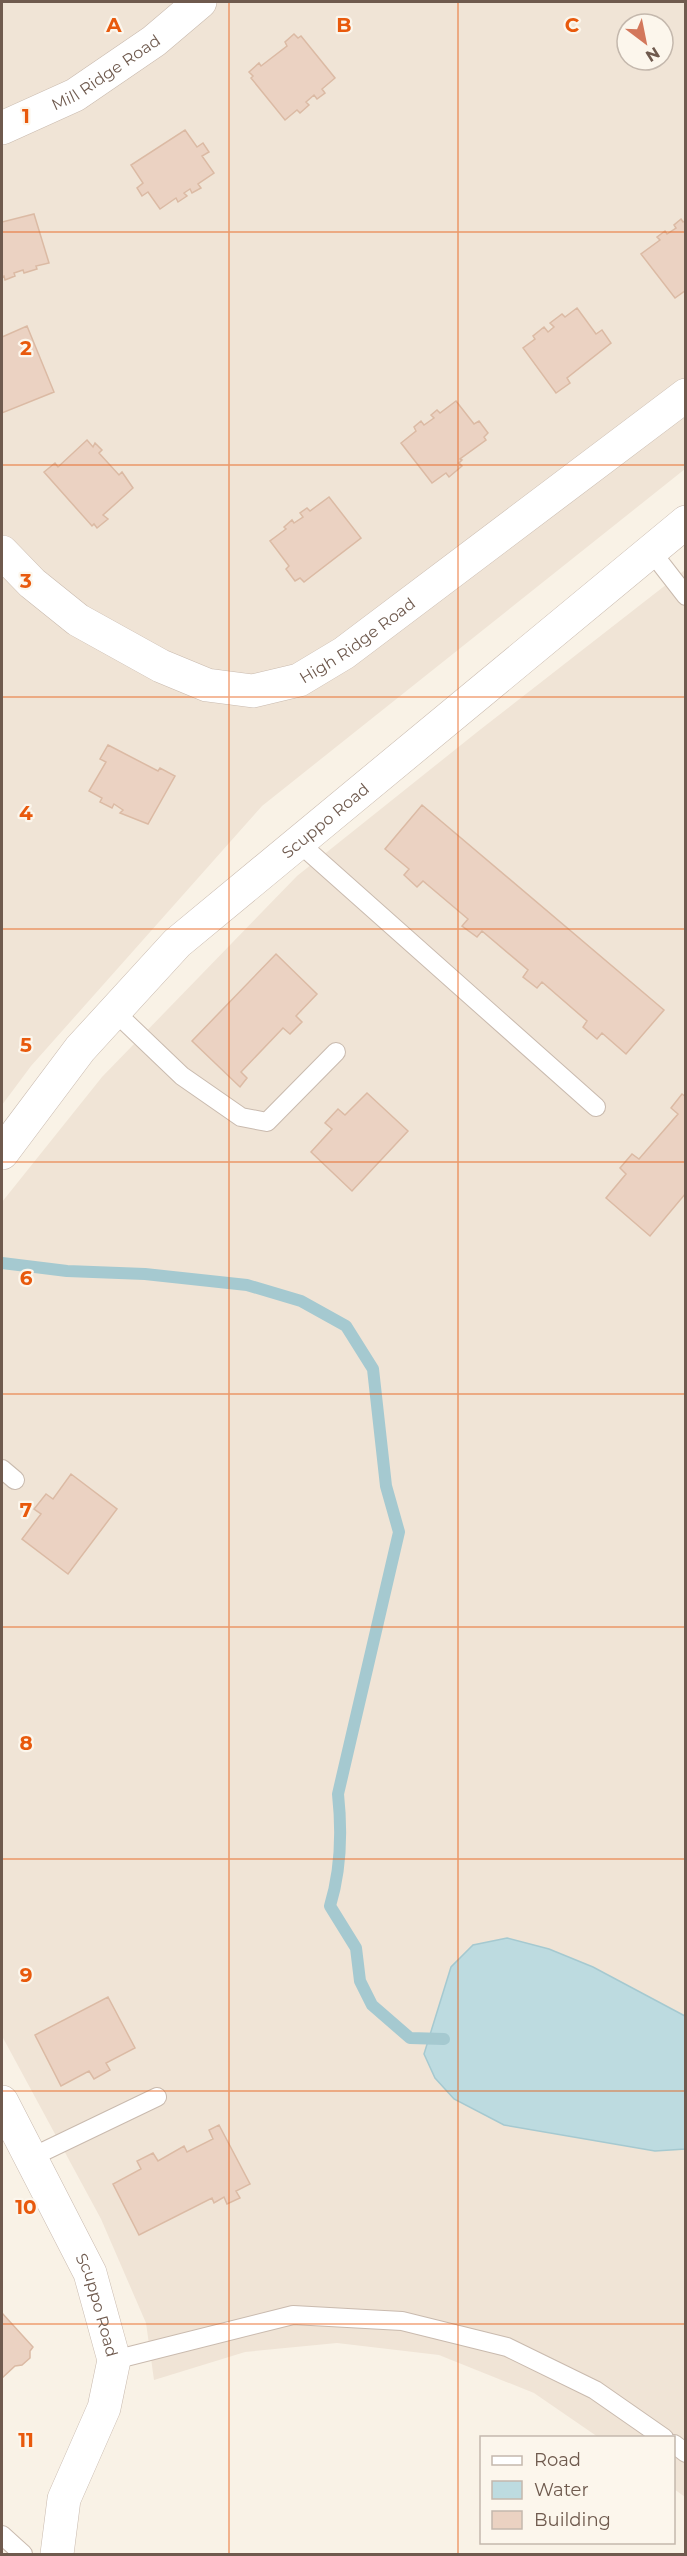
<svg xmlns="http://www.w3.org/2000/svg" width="687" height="2556" viewBox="0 0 687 2556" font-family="Montserrat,sans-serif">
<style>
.residential{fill:#f0e4d6;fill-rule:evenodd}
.water{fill:#bddbe0;stroke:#a5c9d0;stroke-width:1.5}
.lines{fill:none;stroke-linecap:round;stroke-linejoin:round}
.stream{stroke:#a5c9d0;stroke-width:12}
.building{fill:#ebd2c2;stroke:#dbbaa4;stroke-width:1.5}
.lane-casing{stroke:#c9baae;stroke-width:20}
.street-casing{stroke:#c9baae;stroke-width:34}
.lane{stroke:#fff;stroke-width:18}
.street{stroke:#fff;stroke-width:33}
.grid{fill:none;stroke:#e8590c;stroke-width:1.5;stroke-opacity:0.55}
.labels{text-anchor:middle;stroke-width:4.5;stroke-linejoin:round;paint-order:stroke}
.street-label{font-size:16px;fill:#6f5a4e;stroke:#fcf6ec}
.grid-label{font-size:20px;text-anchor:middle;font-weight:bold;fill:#e8590c;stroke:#fcf6ec;stroke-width:4.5;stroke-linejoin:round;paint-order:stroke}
</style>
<rect width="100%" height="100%" fill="#f9f2e6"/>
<path class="residential" d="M2 2H685V469L262 806 31 1066 2 1105ZM627 24H663V60H627Z
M685 570V2497L674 2489V2438L598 2437 534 2393 439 2355 337 2343 245 2352 154 2380 146 2323 101 2219 2 2036V1202L102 1077 297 876 481 729Z"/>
<path class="water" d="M507 1938 549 1949 593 1967 685 2016V2149L655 2151 504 2125 454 2099 435 2078 424 2054 451 1967 473 1945Z"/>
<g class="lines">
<path class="stream" d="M2 1263 67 1271 145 1274 247 1285 301 1301 346 1326 373 1369 386 1486 399 1532 338 1794C342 1831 341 1870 330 1906L356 1948 360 1981 372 2005 410 2038 444 2039"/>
</g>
<path class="building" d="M294 34 298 38 301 36 335 78 322 89 325 93 317 99 314 95 306 102 309 105 300 113 297 110 285 120 251 78 253 76 249 72 259 63 261 66 287 46 285 42Z
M185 130 197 147 203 143 209 152 202 156 214 173 198 184 201 188 192 193 190 189 184 193 187 196 178 202 176 198 160 209 148 192 142 196 137 188 143 183 131 165Z
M34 214 49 263 36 266 37 269 24 273 23 270 14 273 15 276 5 280 4 276 2 277V222Z
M681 219 683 222 686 220V290L675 298 641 254 660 240 657 237 665 231 667 234 676 228 674 225Z
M577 308 596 334 602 330 611 343 567 378 570 383 556 393 523 348 535 339 533 336 544 327 548 332 554 327 550 323 562 314 565 317Z
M27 326 54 392 2 413V337Z
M456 401 474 424 479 421 488 433 484 437 486 440 460 459 462 460 459 463 462 466 449 477 446 473 432 483 401 443 416 431 414 427 421 421 424 425 434 418 431 415 437 410 440 413Z
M87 440 93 447 95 443 102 450 99 453 119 475 122 472 133 488 103 515 108 519 97 528 94 524 92 526 44 472 55 463 58 467Z
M329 497 361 538 304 582 300 578 295 581 286 569 289 566 270 541 286 529 284 527 292 520 294 523 303 517 300 513 307 508 310 511Z
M108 745 158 771 160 768 175 776 148 824 120 813 123 810 114 804 112 808 100 802 102 798 89 791 106 762 100 759Z
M422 805 664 1010 626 1054 602 1033 597 1039 583 1027 587 1021 542 982 537 988 523 977 528 970 482 931 477 937 462 926 468 919 423 881 417 887 404 875 409 869 385 849Z
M276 954 317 994 296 1016 302 1022 290 1034 283 1028 241 1072 247 1078 240 1087 192 1041Z
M367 1093 408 1131 352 1191 311 1152 332 1129 325 1123 338 1109 345 1115Z
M682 1094 686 1097V1193L650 1236 606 1198 626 1174 620 1168 632 1154 639 1159 678 1114 671 1108Z
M71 1474 117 1509 68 1574 22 1539 41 1514 34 1509 46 1494 53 1499Z
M108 1997 135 2048 106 2063 110 2070 94 2079 89 2071 61 2086 35 2035Z
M219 2125 250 2184 236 2191 240 2198 227 2204 224 2197 214 2203 212 2198 139 2235 113 2184 141 2169 137 2161 153 2153 158 2161 184 2146 187 2152 213 2139 209 2130Z
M2 2313 33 2347 30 2351V2358L22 2365 15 2366 2 2378Z"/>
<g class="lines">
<g class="lane-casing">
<path id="lane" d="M651 551 686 596
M298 842 596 1107
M114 1011 182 1076 241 1117 267 1122 336 1052
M2 1469 15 1480
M30 2158 157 2097
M114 2360 293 2315 402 2321 507 2347 595 2390 664 2438
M674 2444 686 2453
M2 2535 23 2554"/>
</g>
<g class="street-casing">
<g id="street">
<path id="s1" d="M2 128 75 95 154 41 200 2"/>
<path id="s2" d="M2 552 32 583 78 620 161 666 207 685 253 691 299 680 344 653 686 395"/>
<path id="s3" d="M2 1153 80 1049 177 943 686 522"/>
<path id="s4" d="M2 2102 90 2273 114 2360 104 2408 64 2499 57 2554"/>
</g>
</g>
<use href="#lane" class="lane"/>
<use href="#street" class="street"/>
</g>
<path class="grid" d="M229 2V2554M458 2V2554M2 232H686M2 465H686M2 697H686M2 929H686M2 1162H686M2 1394H686M2 1627H686M2 1859H686M2 2091H686M2 2324H686"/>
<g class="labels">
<g class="street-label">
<text dy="6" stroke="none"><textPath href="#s1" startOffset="118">Mill Ridge Road</textPath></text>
<text dy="6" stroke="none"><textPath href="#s2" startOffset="411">High Ridge Road</textPath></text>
<text dy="6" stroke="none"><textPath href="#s3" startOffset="466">Scuppo Road</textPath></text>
<text dy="6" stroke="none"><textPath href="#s4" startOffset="225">Scuppo Road</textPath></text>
</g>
</g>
<g class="grid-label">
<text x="114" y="32">A</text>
<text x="344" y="32">B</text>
<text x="572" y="32">C</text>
<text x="26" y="123">1</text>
<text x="26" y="355">2</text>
<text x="26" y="588">3</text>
<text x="26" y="820">4</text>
<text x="26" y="1052">5</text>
<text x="26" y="1285">6</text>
<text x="26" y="1517">7</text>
<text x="26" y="1750">8</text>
<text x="26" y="1982">9</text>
<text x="26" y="2214">10</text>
<text x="26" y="2447">11</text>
</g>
<rect width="687" height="2556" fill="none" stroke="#6f5a4e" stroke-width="6"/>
<rect x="480" y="2436" width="195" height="108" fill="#fcf6ec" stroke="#c4b8ad" stroke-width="1.5"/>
<rect x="492" y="2456" width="30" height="9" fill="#ffffff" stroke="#c4b8ad" stroke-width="1.5"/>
<text x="534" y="2466" font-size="18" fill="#6f5a4e">Road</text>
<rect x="492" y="2481" width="30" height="18" fill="#bddbe0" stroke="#c4b8ad" stroke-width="1.5"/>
<text x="534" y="2496" font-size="18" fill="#6f5a4e">Water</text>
<rect x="492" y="2511" width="30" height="18" fill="#ebd2c2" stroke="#c4b8ad" stroke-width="1.5"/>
<text x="534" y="2526" font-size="18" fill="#6f5a4e">Building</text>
<g transform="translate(645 42) rotate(148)"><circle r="28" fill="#fcf6ec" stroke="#c4b8ad" stroke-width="1.5"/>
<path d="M0-4.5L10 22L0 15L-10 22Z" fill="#d3775b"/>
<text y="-9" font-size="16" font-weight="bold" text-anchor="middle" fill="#6f5a4e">N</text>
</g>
</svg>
